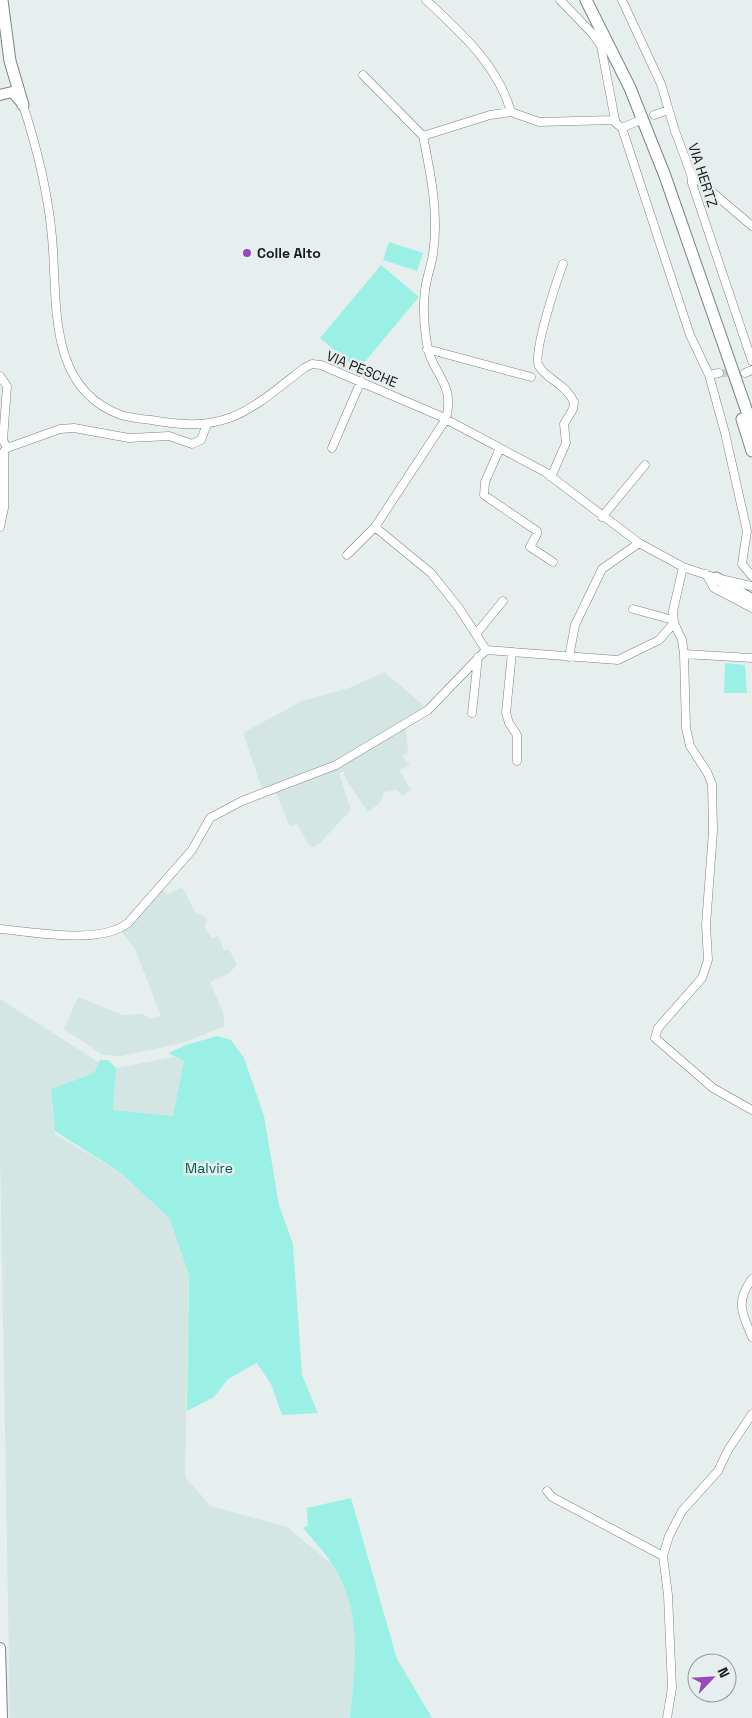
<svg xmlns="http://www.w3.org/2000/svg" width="752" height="1718" viewBox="0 0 752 1718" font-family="'Space Grotesk',sans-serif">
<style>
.built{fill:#d4e6e3}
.green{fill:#9af0e5}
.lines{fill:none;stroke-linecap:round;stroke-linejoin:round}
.minor-tunnel{stroke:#c7cfce;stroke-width:8;stroke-dasharray:8 4;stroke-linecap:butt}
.minor-casing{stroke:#7c8382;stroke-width:9}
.major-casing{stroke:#7c8382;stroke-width:12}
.highway-casing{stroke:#7c8382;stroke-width:13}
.minor{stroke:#fff;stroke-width:8}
.major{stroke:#fff;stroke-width:10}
.highway{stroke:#fff;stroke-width:11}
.poi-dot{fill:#994aba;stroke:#e6efee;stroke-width:2}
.labels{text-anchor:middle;stroke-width:5;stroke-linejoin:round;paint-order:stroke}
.street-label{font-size:14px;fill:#181b1b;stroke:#e6efee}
.poi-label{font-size:14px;font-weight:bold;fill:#181b1b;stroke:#e6efee;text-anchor:start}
.park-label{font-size:14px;fill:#005e56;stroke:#e6efee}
</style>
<rect width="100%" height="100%" fill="#e6efee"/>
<path class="built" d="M384 672 426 707 406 726 408 752 402 756 410 765 399 770 411 790 402 796 397 790 384 792 380 803 368 812 348 783 343 771 339 773 351 810 319 844 314 847 309 846 297 824 290 827 274 788 263 792 243 733 302 701 349 688Z
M161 885 167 895 182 887 196 913 207 918 205 928 212 938 218 936 224 951 229 949 237 965 228 974 210 982 223 1012 225 1026 185 1042 160 1048 121 1056 103 1055 64 1029 78 997 123 1015 143 1014 151 1019 161 1016 135 949 120 930Z
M0 999 100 1063 94 1073 51 1089 55 1134 121 1173 170 1219 189 1269 185 1477 211 1506 287 1527 333 1565 350 1599 357 1637 350 1718H10L0 1150Z
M173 1057 184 1061 173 1116 113 1110 116 1068Z"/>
<path class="green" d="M389 242 423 253 417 271 383 260Z
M381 265 419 297 358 370 320 338Z
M725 663 745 665 747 693H724Z
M217 1036 231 1040 244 1058 264 1116 279 1205 293 1244 302 1375 318 1413 282 1415 271 1384 257 1363 228 1379 214 1397 187 1411 189 1275 170 1219 121 1173 55 1131 51 1089 94 1073 100 1060H108L116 1068 113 1110 173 1116 184 1061 168 1053 186 1045Z
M351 1498 397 1659 432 1718H350C355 1663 364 1613 332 1564 324 1551 313 1540 303 1528L308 1525 307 1508Z"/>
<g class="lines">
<path class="minor-tunnel" d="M719 373H745"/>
<g class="minor-casing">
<path id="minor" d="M426 0C461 33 498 65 511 112
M560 0 592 33 601 46 615 120
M622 0 661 84 675 131 691 174 692 183 752 361
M363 75 423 136
M23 105C37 148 48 192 52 237 58 300 46 388 121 415 130 418 142 419 151 420 227 434 248 412 304 368L312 364 321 365 440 416 545 472 639 543 683 567 716 578 752 586
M654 115 668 110
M622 128 690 335 709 375 725 433 747 531 742 564 752 576
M691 174 752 226
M427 349 531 377
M745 373 752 370
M709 375 719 373
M0 376 7 386 3 440 7 448 60 429 74 428 129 438 169 436 192 444 201 440 207 424
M332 448 361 381
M500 448 485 482 484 495 537 531V534L530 547 553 562
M551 477 566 443 564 424 573 409 574 402C565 383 547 380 539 366 532 355 557 280 563 264
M602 517 645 465
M0 527 4 508V451L7 448
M375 527 431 573 459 608 486 650
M347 555 375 527 446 419C456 379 429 375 426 337 424 323 423 306 425 291 426 279 431 267 433 254 439 215 431 175 423 136L490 115 511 112 539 122 612 120 622 128 638 121
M706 574 714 588 752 608
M633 609 673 620
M674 623 682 640 684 654 686 728 690 746 707 772 712 784 713 831 706 925 708 960 702 978 658 1028 655 1038 713 1088 752 1110
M476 634 503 601
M512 652 506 713 509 723 517 735V761
M684 654 752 658
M569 657 575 625 602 569 639 543
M472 713 478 657
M0 929C35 932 100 945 128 923L192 850 210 818 242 801 336 765 428 710 486 650 618 660 659 640 674 623 673 611 683 567
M752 1279C735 1302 742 1313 752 1337
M547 1491 552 1497 663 1556
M667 1718 672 1688 668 1595 663 1556 669 1536 682 1511 718 1471 728 1450 752 1414"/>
</g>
<g class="major-casing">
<path id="major" d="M0 95 12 92 21 102
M0 1648 2 1718"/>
</g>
<g class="highway-casing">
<path id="highway" d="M2 0 10 61 23 105
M586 0 630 88 665 176 752 426
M742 419 752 451
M716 578 752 600"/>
</g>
<use href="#minor" class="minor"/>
<use href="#major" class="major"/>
<use href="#highway" class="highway"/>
</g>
<circle class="poi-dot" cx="247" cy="253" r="5"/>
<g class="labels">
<g class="street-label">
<text transform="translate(703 175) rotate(72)" y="5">VIA HERTZ</text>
<text transform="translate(362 369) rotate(22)" y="5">VIA PESCHE</text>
</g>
<g class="poi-label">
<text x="257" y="258">Colle Alto</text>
</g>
<g class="park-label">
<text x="209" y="1173">Malvire</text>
</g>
</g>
<g transform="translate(712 1678) rotate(65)"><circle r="24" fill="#e6efee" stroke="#949a9a"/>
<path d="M0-4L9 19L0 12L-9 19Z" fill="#994aba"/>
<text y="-8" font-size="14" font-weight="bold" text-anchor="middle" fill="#181b1b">N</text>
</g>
</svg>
